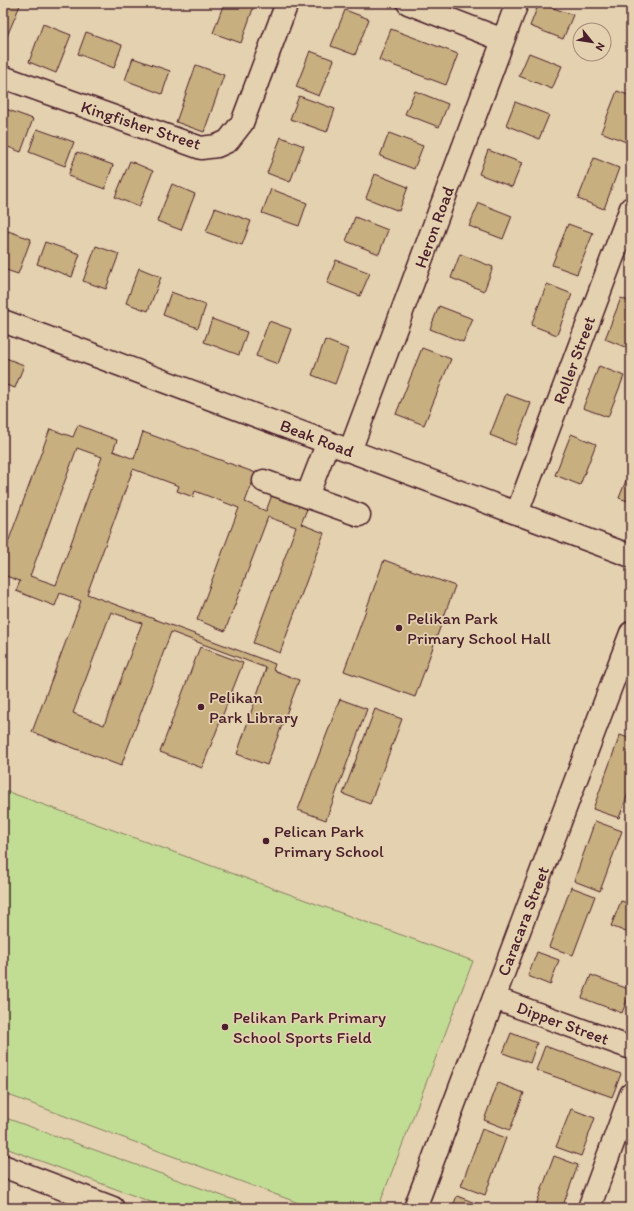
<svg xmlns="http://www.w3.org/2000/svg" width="634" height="1211" viewBox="0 0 634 1211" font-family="Itim,sans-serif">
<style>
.green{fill:#c1dd94;stroke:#867e60}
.building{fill:#c8af80;stroke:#4a1f2b;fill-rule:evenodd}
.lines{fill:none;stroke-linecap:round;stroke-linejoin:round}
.minor-casing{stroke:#4a1f2b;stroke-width:25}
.minor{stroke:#e4d1af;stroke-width:22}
.poi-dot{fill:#4a1f2b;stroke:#e4d1af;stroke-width:1.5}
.labels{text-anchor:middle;stroke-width:3.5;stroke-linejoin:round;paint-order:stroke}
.street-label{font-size:17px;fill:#4a1f2b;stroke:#e4d1af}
.poi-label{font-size:17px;fill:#4a1f2b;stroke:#e4d1af;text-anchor:start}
</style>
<rect width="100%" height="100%" fill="#e4d1af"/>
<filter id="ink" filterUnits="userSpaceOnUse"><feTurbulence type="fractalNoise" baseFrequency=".025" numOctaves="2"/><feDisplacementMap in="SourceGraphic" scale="8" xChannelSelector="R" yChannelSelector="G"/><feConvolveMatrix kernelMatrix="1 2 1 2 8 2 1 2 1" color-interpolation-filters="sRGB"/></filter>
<g filter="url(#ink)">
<path class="green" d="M3 790 473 961 378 1208H312L3 1093Z
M3 1117 256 1208H167L3 1147Z"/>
<path class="building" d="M3 3H21L7 36 3 34Z
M224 3H255L241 43 213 33Z
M539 3 573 15 563 39 530 26Z
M345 10 369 19 355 55 331 46Z
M43 24 71 35 56 73 29 62Z
M391 29 458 54 446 85 379 60Z
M86 32 122 45 114 68 78 54Z
M310 51 334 60 319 96 296 87Z
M529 53 562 66 552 89 519 76Z
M133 58 170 71 162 94 125 80Z
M196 65 224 75 204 132 176 122Z
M415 91 448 104 439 127 405 114Z
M617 91 631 96V130L626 142 601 132Z
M299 96 335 109 327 132 290 119Z
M515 102 549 115 539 139 506 125Z
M3 108 33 119 21 152 3 145Z
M37 129 74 142 65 166 29 152Z
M389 133 423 146 414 169 380 156Z
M281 137 304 146 290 182 267 173Z
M488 150 522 163 512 187 479 174Z
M77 152 113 165 105 189 68 176Z
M594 158 619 168 604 209 578 199Z
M130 161 153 171 139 207 115 197Z
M375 174 408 187 399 211 366 198Z
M172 184 195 194 181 230 157 221Z
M271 189 307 203 299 226 262 213Z
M479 203 512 216 503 239 469 226Z
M215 208 251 221 242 245 206 232Z
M355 217 388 230 379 254 346 241Z
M568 224 593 233 577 274 552 265Z
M8 231 31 239 18 274 3 269V245Z
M45 242 80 254 72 277 37 264Z
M96 246 119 254 106 289 83 281Z
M460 254 493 267 484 291 451 278Z
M336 260 370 273 360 296 327 283Z
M139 268 161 277 148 311 126 303Z
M547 284 572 294 557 335 531 325Z
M171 292 206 305 198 328 163 315Z
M621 298 631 302 630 349 605 339Z
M439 306 473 319 463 342 430 329Z
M212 319 247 332 239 355 204 342Z
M269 321 291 329 278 364 256 356Z
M325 340 348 349 335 384 312 375Z
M422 348 451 359 424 425 396 414Z
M3 357 24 365 15 388 3 384Z
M599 366 624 376 608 417 583 408Z
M506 394 531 403 515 445 490 435Z
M78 425 117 440 113 451 134 459 143 432 256 473 245 502 266 511 272 495 307 509 301 524 324 533 280 653 253 643 296 527 268 517 225 631 197 620 239 508 195 491 193 497 177 491 179 486 133 469 87 594 275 664 273 670 299 680 267 765 237 754 266 668 171 632 121 766 32 732 81 601 60 593 55 606 16 591 20 581 3 575V556L50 429 73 437ZM77 448 102 457 56 585 30 576ZM111 612 142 623 104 725 73 713Z
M571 434 596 444 580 485 555 475Z
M631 468V502L619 498Z
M384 560 455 586 415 697 344 671Z
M200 647 243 663 202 768 160 752Z
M340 699 367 709 326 820 298 810Z
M375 709 402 719 370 804 343 794Z
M620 735 631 739V786L619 818 593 809Z
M595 821 622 831 600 891 574 881Z
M571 887 595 896 573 955 549 947Z
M621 901 631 904V934L611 926Z
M537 952 559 960 550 985 528 976Z
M591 975 631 990 622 1013 582 998Z
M511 1033 537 1043 530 1063 503 1053Z
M545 1046 621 1074 612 1097 536 1070Z
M498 1083 524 1093 510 1130 484 1120Z
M571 1109 595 1118 581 1156 556 1147Z
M482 1129 506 1138 485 1195 461 1186Z
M554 1156 578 1165 562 1208H535Z
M457 1196 483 1206 482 1208H452Z
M3 1202 20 1208H3Z"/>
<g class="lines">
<g class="minor-casing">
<path id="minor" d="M408 3 503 40
M3 77 201 148 217 146 228 141 242 123 287 3
M3 321 631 556
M350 451 517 3
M264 481 359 515
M307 496 328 442
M517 513 631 208
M494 998 631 1048
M3 1166 113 1208
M415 1208 631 633
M589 1208 631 1094"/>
</g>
<use href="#minor" class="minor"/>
</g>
</g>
<g class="poi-dot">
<circle cx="399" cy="628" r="4"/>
<circle cx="201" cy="707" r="4"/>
<circle cx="266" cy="841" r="4"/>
<circle cx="225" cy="1027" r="4"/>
</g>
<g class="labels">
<g class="street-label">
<text transform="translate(141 125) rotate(18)" y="6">Kingfisher Street</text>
<text transform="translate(434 227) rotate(-70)" y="6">Heron Road</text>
<text transform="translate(574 360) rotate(-70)" y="6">Roller Street</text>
<text transform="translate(317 438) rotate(21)" y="6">Beak Road</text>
<text transform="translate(523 921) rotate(-69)" y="6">Caracara Street</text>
<text transform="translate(563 1023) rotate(20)" y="6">Dipper Street</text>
</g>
<g class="poi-label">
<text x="407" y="624">Pelikan Park<tspan x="407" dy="20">Primary School Hall</tspan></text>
<text x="209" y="703">Pelikan<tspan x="209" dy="20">Park Library</tspan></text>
<text x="274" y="837">Pelican Park<tspan x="274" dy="20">Primary School</tspan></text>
<text x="233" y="1023">Pelikan Park Primary<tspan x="233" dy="20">School Sports Field</tspan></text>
</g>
</g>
<rect width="634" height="1211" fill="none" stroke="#e4d1af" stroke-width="16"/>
<rect x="8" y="8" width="618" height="1195" fill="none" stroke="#4a1f2b" stroke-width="1.5" filter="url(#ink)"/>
<g transform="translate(592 42) rotate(120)"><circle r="19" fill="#e4d1af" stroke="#a68a7a"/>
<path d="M0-3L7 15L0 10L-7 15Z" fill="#4a1f2b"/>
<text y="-6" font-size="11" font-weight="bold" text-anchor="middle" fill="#4a1f2b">N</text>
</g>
</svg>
